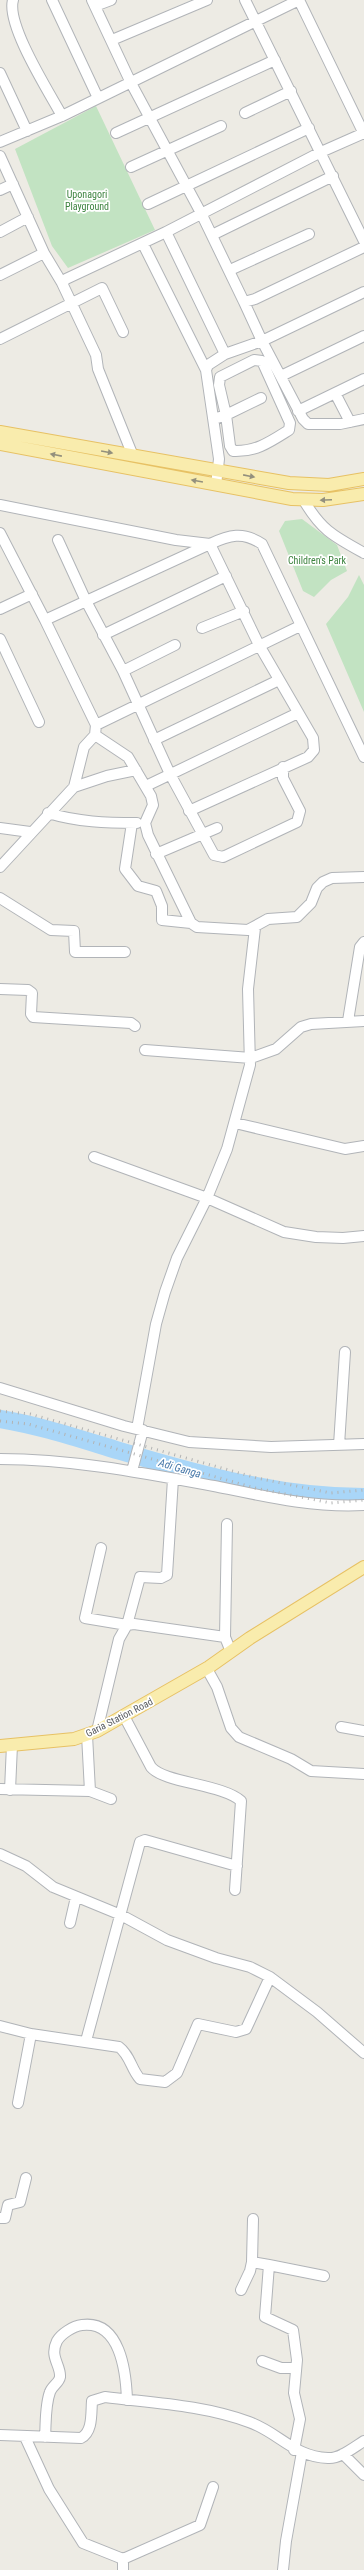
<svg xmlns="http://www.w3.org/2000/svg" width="364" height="2570" viewBox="0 0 364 2570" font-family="'Roboto Condensed',sans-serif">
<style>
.green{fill:#c2e3c2}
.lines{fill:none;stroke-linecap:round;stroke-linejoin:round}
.river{stroke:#a9d6f8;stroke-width:18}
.minor-casing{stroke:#b1b4b8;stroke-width:12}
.major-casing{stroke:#e7c164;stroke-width:14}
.minor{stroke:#fff;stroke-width:10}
.major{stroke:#f9ecad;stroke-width:12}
.rail{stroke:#b2b3b3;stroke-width:3;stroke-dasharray:1 5;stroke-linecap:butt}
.oneway{fill:#93907d}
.labels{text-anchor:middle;stroke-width:3.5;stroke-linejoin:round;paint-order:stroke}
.park-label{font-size:10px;fill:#3c833f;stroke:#fff}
.street-label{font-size:10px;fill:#5c5f63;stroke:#fff}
.water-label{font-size:11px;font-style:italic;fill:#4778a9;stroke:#fff}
</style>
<rect width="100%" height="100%" fill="#edebe4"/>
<path class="green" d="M96 106 155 230 68 268 52 246 15 149Z
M302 519 337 545 347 571 331 580 314 597 303 591 279 531 285 521Z
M359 575 364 585V712L326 624 348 597Z"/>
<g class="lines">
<path class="river" d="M0 1419C42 1426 80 1439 120 1451 201 1475 280 1497 364 1497"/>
<g class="minor-casing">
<path id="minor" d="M13 0C6 25 49 92 62 116
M52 0 98 98
M92 0 131 83 201 213 244 302 255 299 364 247
M245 0 364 241
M299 0 364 134
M95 6 111 0
M112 40 207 0
M0 73 27 131
M245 113 291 91
M116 133 275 60
M0 142 62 116 299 0
M0 156 44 253
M131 167 221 126
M0 190 13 184
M148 204 309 128
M0 232 28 217
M166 232 321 152 364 133
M212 235 333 176
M143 244 206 370
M230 270 309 234
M0 275 44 253 62 283
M364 292 262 341 303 419 308 424H340L364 419
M0 339 102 288 123 332
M225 354 262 341 244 302
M281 376 364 336
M335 393 350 422
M298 411 364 379
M214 419 226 415 219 385 220 377 254 360 262 361 290 423 289 430C270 442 256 452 233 451L230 446 226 415 261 398
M133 456 98 369 96 355 62 283 66 279 166 232 225 354 208 365 206 370 219 459 216 485
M303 499C321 530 333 536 364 553
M0 505 176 540 210 544 45 620
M0 533 45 620 96 725 95 735 84 747 74 787
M58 540 86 601 123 671 170 774 214 855 223 857 297 822 300 811 283 778V767
M0 609 32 594
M202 628 244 611
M103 635 226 576
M0 639 39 722
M123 671 175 645
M96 725 300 626
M95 735 128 757 151 796 153 805 145 823 148 835 191 923 197 927 248 930 268 919 297 917 311 903 317 888 323 882 332 878 364 877
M154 740 279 680
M146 786 298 713
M189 811 308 757 314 750 313 738 259 645 210 544C229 535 243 531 262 544L364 757
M48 813C78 822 106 823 137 823
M132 823 125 869 138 886 156 891 162 906V920L191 923
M0 828 30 832
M156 854 217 828
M0 867 74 787 107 776 136 770
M0 898 51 930 74 931 75 952H125
M0 989 28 990 32 993 31 1014 33 1017 131 1023 135 1026
M348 1021 360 947 364 942
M145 1050 251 1058 276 1049 301 1027 311 1024 364 1021
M235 1123 345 1149 364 1146
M94 1157 207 1198 284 1232 316 1237 343 1238 364 1236
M0 1388 124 1426 189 1442 271 1447 364 1444
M137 1429 156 1324 165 1292 177 1258 207 1198 227 1149 250 1065 248 989 255 928
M339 1445 345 1352
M0 1459C72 1459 144 1473 214 1486 263 1496 314 1508 364 1505
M132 1471 143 1430
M227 1524 225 1637 231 1652
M101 1548 85 1618 127 1625 140 1577 161 1578 167 1575 173 1479
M207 1669 217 1687 231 1728 239 1737 291 1759 311 1771 364 1774
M124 1716 151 1767C164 1783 222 1784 241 1801L235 1890
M341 1727 364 1731
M97 1731 119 1639 127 1625 134 1624 225 1637
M0 1789 90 1791 87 1735
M10 1790 12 1745
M90 1791 111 1799
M0 1854 26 1866 53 1887 121 1915 167 1940 216 1958 250 1967 270 1977 317 2012 364 2053
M70 1923 76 1897
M0 2026 31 2034 119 2047C130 2055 131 2069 140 2079L165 2082 177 2073 198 2024 236 2032 246 2029 270 1977
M86 2041 140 1842 145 1840 237 1866
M18 2103 31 2034
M0 2218H5L8 2205 20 2202 26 2178
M253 2219 252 2262 269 2265
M241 2290 250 2271 252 2262
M262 2361 281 2368H296
M0 2435 81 2438C93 2432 91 2413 92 2401L105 2397C153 2403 203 2405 249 2422 278 2432 294 2457 328 2458 340 2459 354 2447 364 2441
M25 2437 49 2489 83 2543 123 2559V2570
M45 2437C46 2423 45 2405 50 2392 52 2386 59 2383 60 2377 61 2365 49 2357 57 2341 61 2334 73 2326 82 2325 120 2320 126 2371 127 2400
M294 2450 300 2419 294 2393 297 2360 293 2330 265 2317 269 2265 324 2276
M343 2454 364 2475
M123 2559 200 2525 213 2487
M283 2570 286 2541 302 2452"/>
</g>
<g class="major-casing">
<path id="major" d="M0 432 289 483 329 485 364 479
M0 444 292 499 323 500 364 494
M0 1746 74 1739 97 1731 209 1667 250 1638 364 1567"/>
</g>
<use href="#minor" class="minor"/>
<use href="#major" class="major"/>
<path class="rail" d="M0 1411 30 1414 257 1478 331 1493 364 1490
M0 1421 28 1424 255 1488 331 1503 364 1500"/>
</g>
<defs><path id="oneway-solid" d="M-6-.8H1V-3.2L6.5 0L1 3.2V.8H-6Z"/></defs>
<g class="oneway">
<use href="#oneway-solid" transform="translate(107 452) rotate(10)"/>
<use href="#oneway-solid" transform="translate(56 455) rotate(-169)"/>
<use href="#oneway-solid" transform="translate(249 476) rotate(11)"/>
<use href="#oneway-solid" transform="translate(197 481) rotate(-170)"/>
<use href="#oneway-solid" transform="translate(326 500) rotate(178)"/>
</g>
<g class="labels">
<g class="park-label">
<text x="87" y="198">Uponagori<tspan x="87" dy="12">Playground</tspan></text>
<text x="317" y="564">Children's Park</text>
</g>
<g class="street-label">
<text transform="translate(119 1717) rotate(-27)" y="4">Garia Station Road</text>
</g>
<g class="water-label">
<text transform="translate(180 1468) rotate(16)" y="4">Adi Ganga</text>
</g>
</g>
</svg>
